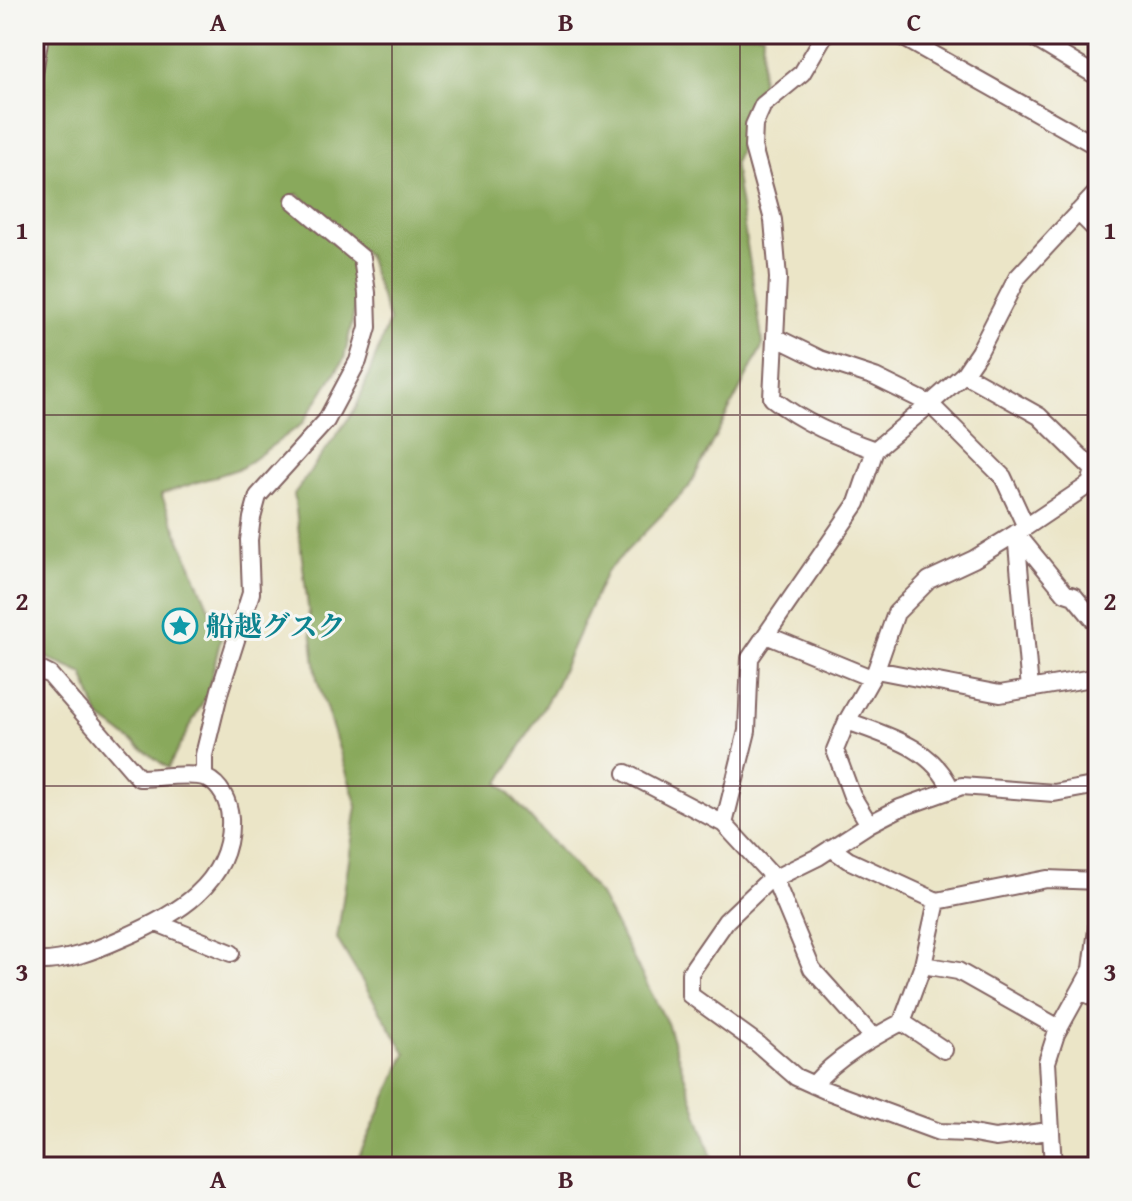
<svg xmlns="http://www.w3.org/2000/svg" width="1132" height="1201" viewBox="0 0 1132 1201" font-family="'Gentium Book Plus','Noto Serif JP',serif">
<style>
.forest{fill:#89a95c;stroke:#6a6444;stroke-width:2}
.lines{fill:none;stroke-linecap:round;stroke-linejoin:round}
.street-casing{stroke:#826462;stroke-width:20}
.street{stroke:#fff;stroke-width:16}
.grid{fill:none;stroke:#4a1f2b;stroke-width:2;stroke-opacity:0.55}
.labels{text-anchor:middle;stroke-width:6;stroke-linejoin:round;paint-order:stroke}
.culture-label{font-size:28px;font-weight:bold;fill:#0d838f;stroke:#f6f6f2;text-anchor:start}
.neatline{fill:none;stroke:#4a1f2b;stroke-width:3}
.grid-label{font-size:26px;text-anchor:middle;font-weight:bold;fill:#4a1f2b}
</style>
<rect width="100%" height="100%" fill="#f6f6f2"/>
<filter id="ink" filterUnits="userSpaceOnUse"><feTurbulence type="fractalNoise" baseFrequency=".0125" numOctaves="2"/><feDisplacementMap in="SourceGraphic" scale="16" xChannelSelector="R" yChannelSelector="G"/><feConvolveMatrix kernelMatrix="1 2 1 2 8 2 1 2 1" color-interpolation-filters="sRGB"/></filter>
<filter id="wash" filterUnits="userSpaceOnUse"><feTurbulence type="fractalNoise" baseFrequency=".006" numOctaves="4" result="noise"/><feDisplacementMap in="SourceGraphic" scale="32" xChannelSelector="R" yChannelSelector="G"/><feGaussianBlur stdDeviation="1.8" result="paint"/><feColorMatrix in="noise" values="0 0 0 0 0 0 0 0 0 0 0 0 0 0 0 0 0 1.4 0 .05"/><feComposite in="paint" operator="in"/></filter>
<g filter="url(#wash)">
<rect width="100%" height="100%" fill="#ebe5c7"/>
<path class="forest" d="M44 34H763L761 85 734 164 763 345 689 487 606 572 554 689 499 783 600 895 667 1023 715 1167H354L406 1054 337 939 357 806 317 679 294 494 356 408 389 321 367 255 298 194 287 199 355 263 359 290 344 359 302 424 241 468 161 494 221 637 208 692 168 768 99 717 83 674 34 652V98L45 48Z"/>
</g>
<g filter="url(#ink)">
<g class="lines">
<g class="street-casing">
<path id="street" d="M825 34 802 73 763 105 754 125 753 147 773 220 778 278 772 398C803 423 838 437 875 450
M897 34 1098 147
M1027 34 1098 77
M34 74 40 34
M1078 212 1098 232
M964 374 1039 416 1094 470
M1094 470 1090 484 1026 527 1003 477 930 404 964 374 979 352 1017 278 1098 191
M1016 533 1030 689
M1016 533 1065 593 1074 596 1098 625
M766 635 871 678
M34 667 50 675 139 778C154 778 195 772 206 778 221 785 229 802 230 818 233 884 174 916 123 938 96 950 64 963 34 961
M876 670 1000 694 1092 678 1098 681
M847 721C885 735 935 748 951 790
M626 773 724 824 774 878 812 969 873 1037
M204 776V755L220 690 251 593 249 540 252 518 258 496 326 421 358 361 368 327 367 293 362 258 294 201
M724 824 747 731 750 658 857 503 875 450 930 404 875 377 820 359 775 337
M869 824 852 796 835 750 847 721 876 670 896 613 929 580 974 559 1026 527
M831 848 848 860 937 901 1047 879 1098 881
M157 923 231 953
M923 965 958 971 1059 1028
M1080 991 1098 999
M902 1022 944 1050
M813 1085C837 1057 870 1039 902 1022L923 965 937 901
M1049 1131 995 1138 968 1133 939 1132 825 1090 796 1077 758 1044 690 995V973L726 921 767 882 818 857 869 824 900 808 962 786 1054 793 1098 785
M1053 1167 1047 1062 1056 1034 1092 969 1098 921"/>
</g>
<use href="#street" class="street"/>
</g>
</g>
<path class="grid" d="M392 34V1167M740 34V1167M34 415H1098M34 786H1098"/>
<defs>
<g id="sight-ring" transform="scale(1.8)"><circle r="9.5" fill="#f6f6f2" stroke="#0f9aa8" stroke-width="1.5"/><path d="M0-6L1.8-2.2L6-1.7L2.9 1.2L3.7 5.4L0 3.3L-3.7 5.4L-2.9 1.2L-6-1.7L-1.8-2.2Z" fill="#0f9aa8"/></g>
</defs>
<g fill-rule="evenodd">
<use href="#sight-ring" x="180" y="626"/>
</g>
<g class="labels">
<g class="culture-label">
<text x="206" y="636">船越グスク</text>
</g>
</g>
<rect width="1132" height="1201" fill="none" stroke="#f6f6f2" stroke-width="88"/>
<rect x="44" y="44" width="1044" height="1113" class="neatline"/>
<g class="grid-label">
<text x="218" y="31">A</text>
<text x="566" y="31">B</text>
<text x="914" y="31">C</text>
<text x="22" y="239">1</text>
<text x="1110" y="239">1</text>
<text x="22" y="610">2</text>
<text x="1110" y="610">2</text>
<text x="22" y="981">3</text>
<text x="1110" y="981">3</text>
<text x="218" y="1188">A</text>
<text x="566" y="1188">B</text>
<text x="914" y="1188">C</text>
</g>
</svg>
